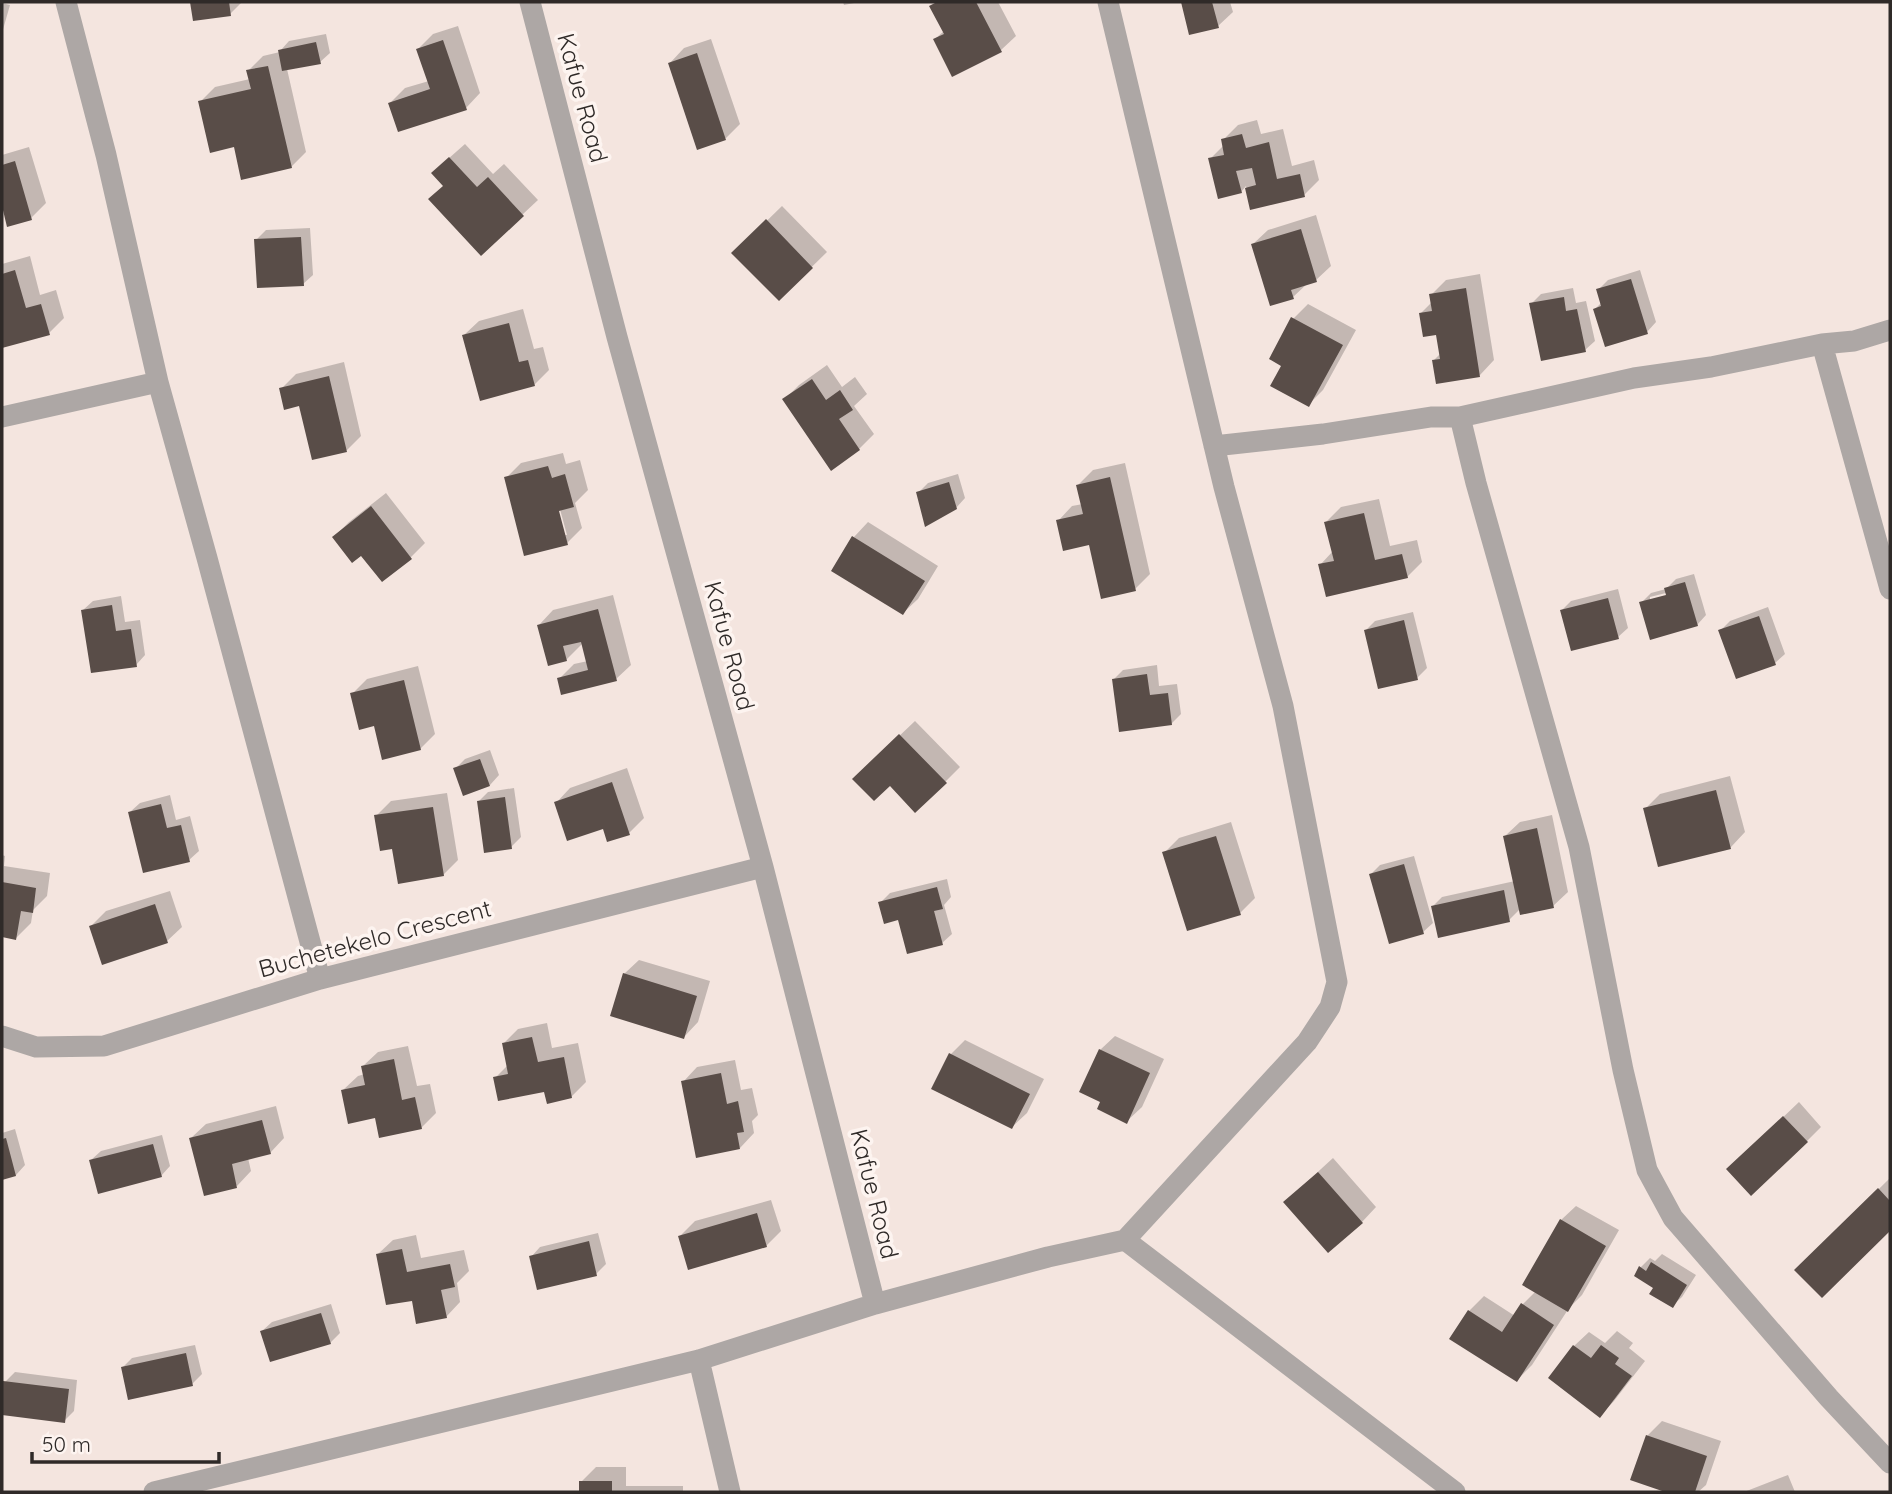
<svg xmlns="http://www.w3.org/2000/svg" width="1892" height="1494" viewBox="0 0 1892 1494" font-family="Quicksand,sans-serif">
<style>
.shadow{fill:#0003;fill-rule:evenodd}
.building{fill:#594d48}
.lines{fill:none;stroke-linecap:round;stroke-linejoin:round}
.street{stroke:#ada7a5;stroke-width:21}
.labels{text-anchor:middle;stroke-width:7;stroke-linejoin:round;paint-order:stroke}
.street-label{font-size:24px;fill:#2f2a28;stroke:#fdf4f0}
</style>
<rect width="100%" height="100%" fill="#f4e5df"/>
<path class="shadow" d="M192 2H242L230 14 194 19Z
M843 2H859L844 5Z
M936 2H998L1016 36 1001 50 935 39 944 31 932 6Z
M1183 2H1230L1233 12 1218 26 1190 33Z
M2 3 10 5 2 33Z
M458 26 480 93 466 108 390 103 405 88 429 81 418 49 433 34Z
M326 34 330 53 320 62 287 69 306 152 291 167 235 145 200 102 215 87 250 79 248 71 263 56 280 52V51L289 41Z
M711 39 740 124 726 138 698 148 670 63 684 48Z
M1257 120 1261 134 1283 129 1292 166 1314 160 1319 180 1304 195 1251 208 1246 186 1241 192 1210 159 1224 145 1223 140 1238 125Z
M465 144 493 174 504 164 538 200 481 253 445 185 448 159Z
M29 147 46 203 31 218 9 224 2 200V155Z
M782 206 827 252 779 299 734 253Z
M1316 215 1331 266 1316 280 1308 283 1293 297 1271 304 1253 244 1268 230Z
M310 228 313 275 303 284 256 240 266 230Z
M30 256 40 295 56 290 64 318 49 333 2 346V264Z
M1640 270 1656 322 1647 332 1595 309 1602 302 1598 290 1608 280Z
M1480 274 1494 360 1480 375 1434 360 1441 353 1438 333 1421 313 1432 302 1431 295 1446 280Z
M1573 288 1576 303 1586 301 1595 341 1585 350 1531 304 1541 294Z
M1308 304 1356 330 1323 390 1309 404 1284 365 1293 319Z
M523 309 534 349 543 347 549 370 534 385 464 335 479 321Z
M344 362 361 436 347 450 313 458 300 404 281 389 296 374Z
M827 365 842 387 855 377 867 394 854 406 874 434 859 449 785 399 799 385Z
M563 453 566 464 580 460 588 490 575 503 582 528 567 543 506 478 521 463ZM558 502 567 535H564L555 503Z
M1125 463 1150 574 1135 589 1090 543 1058 521 1072 506 1083 504 1078 485 1093 470Z
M958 474 965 498 956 508 918 493 928 483Z
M386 493 425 543 411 557 382 580 361 553 334 537 349 522Z
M1379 499 1390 546 1417 540 1422 562 1407 577 1320 565 1333 551 1326 522 1341 507Z
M868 522 938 566 918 599 903 613 854 537Z
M1694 574 1706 615 1697 625 1641 603 1651 593 1666 589 1676 579ZM1674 591 1675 594 1650 601V597Z
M1618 589 1628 628 1618 637 1562 610 1571 601Z
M613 595 631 665 616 679H559L574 664 588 661 583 643 566 660 539 625 553 610Z
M121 596 125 622 140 620 145 655 136 665 83 610 93 601Z
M1768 607 1785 654 1775 663 1737 677 1720 631 1730 621Z
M1413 612 1427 668 1417 678 1366 630 1375 621Z
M1157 665 1159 686 1177 684 1181 714 1171 724 1114 679 1123 670Z
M418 666 435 734 420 749 376 724 352 694 367 679Z
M915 721 960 767 945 782 890 784 854 779Z
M490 750 499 775 490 785 455 769 465 759Z
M627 768 644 818 629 833 604 827 556 803 570 788Z
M1730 776 1745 832 1731 847 1660 865 1645 809 1660 794Z
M514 788 521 837 511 847 479 801 488 792Z
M447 793 458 860 443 875 394 847 376 816 391 801Z
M170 795 176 820 190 816 199 851 189 860 130 812 140 803Z
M1552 815 1568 892 1553 906 1520 909 1509 920 1433 906 1442 897 1515 881 1505 836 1520 822Z
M1231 822 1255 898 1240 913 1164 853 1179 838Z
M2 855 5 856 4 866 50 873 47 896 33 910 31 923 16 938 2 936Z
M1414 856 1433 923 1423 932 1371 874 1380 865Z
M947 879 951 897 944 905 952 934 942 943 900 918 880 903 890 893Z
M170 891 182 927 167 941 91 926 106 911Z
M639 960 710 981 698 1022 684 1037 624 974Z
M547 1023 552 1048 578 1043 586 1082 571 1097 495 1078 508 1065 503 1044 518 1029Z
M1115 1036 1164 1059 1142 1107 1127 1121 1102 1101 1100 1050Z
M965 1040 1044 1079 1027 1113 1012 1127 951 1054Z
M408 1046 417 1086 430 1084 436 1113 421 1128 343 1090 358 1076 365 1074 363 1066 378 1052Z
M735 1060 741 1090 752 1088 758 1115 752 1121 754 1133 740 1148 683 1082 697 1067Z
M1799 1102 1821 1127 1807 1141 1743 1155Z
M276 1106 284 1138 270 1153 248 1158 251 1171 237 1186 191 1138 206 1124Z
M15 1129 25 1165 16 1175 2 1178V1133Z
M162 1135 170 1166 161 1176 91 1160 101 1151Z
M1333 1158 1376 1207 1362 1222 1285 1202Z
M1890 1178V1229L1822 1296 1797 1270Z
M771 1200 781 1231 766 1246 680 1236 695 1221Z
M1576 1206 1619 1230 1582 1295 1569 1308 1532 1365 1517 1380 1469 1311 1484 1296 1515 1316 1522 1305 1536 1291 1561 1220Z
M598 1233 606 1264 596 1274 531 1257 540 1247Z
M416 1235 421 1258 464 1250 469 1271 457 1283 460 1302 446 1317 378 1254 393 1240Z
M1662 1254 1696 1275 1682 1297 1672 1306 1655 1287 1636 1275 1641 1267 1650 1258 1655 1261Z
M331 1304 340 1333 330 1343 262 1331 272 1322Z
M1617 1331 1633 1343 1629 1348 1645 1361 1614 1401 1600 1416 1574 1346 1589 1332 1605 1343Z
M195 1345 202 1374 192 1384 122 1368 132 1358Z
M15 1372 77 1380 74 1411 64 1421 2 1413 5 1382Z
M1662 1421 1721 1441 1706 1485 1698 1492H1670L1632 1479 1648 1435Z
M596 1467H626V1486H683V1492H581V1482Z
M1788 1475 1795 1492H1744Z"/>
<path class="building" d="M190 2H229L231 16 193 21Z
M937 2H976L1002 52 952 77 933 39 944 34 929 6Z
M1181 2H1212L1219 28 1189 35Z
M443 40 467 110 398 132 388 103 430 89 416 49Z
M316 42 321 64 282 71 278 50Z
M697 53 726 140 697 150 668 63Z
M268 66 292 168 241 180 234 147 210 153 198 101 251 89 246 70Z
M1242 134 1246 148 1269 142 1277 179 1300 174 1305 197 1250 210 1245 188 1256 185 1252 168 1236 171 1242 193 1218 199 1208 158 1224 155 1221 139Z
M449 157 477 187 488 177 524 216 481 256 428 199 443 186 431 173Z
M15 161 32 220 7 227 2 206V165Z
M766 219 813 268 779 301 731 253Z
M1301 229 1317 282 1291 290 1294 299 1270 306 1251 244Z
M301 237 304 286 257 288 254 239Z
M15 270 26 308 41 304 50 335 2 348V274Z
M1631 279 1648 334 1605 347 1593 309 1601 306 1596 289Z
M1466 288 1480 377 1436 384 1432 360 1440 359 1436 335 1423 337 1419 313 1432 311 1429 294Z
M1564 297 1566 311 1577 309 1586 352 1541 361 1529 303Z
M1291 317 1343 345 1309 407 1270 386 1281 366 1269 359Z
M509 323 519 362 528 360 535 386 480 401 462 335Z
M329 376 347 452 312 460 299 406 284 410 279 388Z
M812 379 826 400 840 390 853 410 839 419 860 450 831 471 782 399Z
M548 466 552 478 565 474 574 507 559 511 568 545 524 556 504 477Z
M1110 477 1136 591 1101 599 1089 545 1063 551 1056 520 1083 514 1076 485Z
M949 482 957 509 925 527 916 492Z
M371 506 412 559 382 582 361 556 352 563 332 537Z
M1364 513 1375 560 1402 554 1408 578 1326 597 1318 564 1334 561 1324 522Z
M852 536 925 581 903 615 831 571Z
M1685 582 1698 626 1650 640 1639 602 1666 595 1664 588Z
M1608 598 1619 639 1571 651 1560 610Z
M112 605 116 631 131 629 137 667 91 673 81 610Z
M598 609 617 681 561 695 557 678 588 670 581 642 563 646 567 661 548 666 537 625Z
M1759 616 1776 665 1736 679 1718 630Z
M1404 620 1418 680 1378 689 1364 630Z
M1147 674 1150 695 1168 693 1172 725 1119 732 1112 679Z
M404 680 421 750 382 760 374 726 359 730 350 693Z
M899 734 947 783 915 813 890 786 874 801 852 779Z
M480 759 490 786 463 796 453 768Z
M612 782 630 835 607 842 603 829 567 841 554 802Z
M1716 790 1731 849 1658 867 1643 808Z
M505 797 512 849 484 853 477 801Z
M161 804 167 828 181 825 190 862 143 873 128 812Z
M433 807 444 876 398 884 392 849 380 851 374 815Z
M1537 828 1554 908 1520 915 1503 836Z
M1216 836 1241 915 1187 931 1162 852Z
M1404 864 1424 934 1389 944 1369 874Z
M2 882 36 888 33 913 21 911 16 940 2 937Z
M937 887 943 909 934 911 943 945 907 954 898 920 884 924 878 902Z
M1504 890 1510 922 1438 938 1431 906Z
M155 904 168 943 102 965 89 926Z
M623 973 697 996 684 1039 610 1016Z
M532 1037 538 1062 564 1057 572 1098 547 1104 544 1092 498 1101 493 1077 508 1074 502 1043Z
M1099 1049 1150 1073 1127 1124 1097 1109 1100 1102 1079 1092Z
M949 1053 1030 1094 1012 1129 931 1089Z
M394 1059 402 1100 415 1097 422 1129 379 1138 375 1118 348 1124 341 1090 365 1085 361 1066Z
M721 1073 727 1104 738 1101 744 1132 737 1133 740 1149 696 1158 681 1081Z
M1783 1116 1808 1142 1751 1196 1726 1169Z
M262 1120 271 1154 232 1164 237 1188 204 1196 189 1138Z
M6 1138 16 1176 2 1180V1139Z
M153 1144 162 1177 98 1194 89 1160Z
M1318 1172 1363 1223 1328 1253 1283 1202Z
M1878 1188 1890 1201V1231L1822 1298 1794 1270Z
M757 1213 767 1247 688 1270 678 1236Z
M1560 1219 1606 1246 1568 1312 1522 1285Z
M589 1241 597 1276 537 1290 529 1256Z
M402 1249 407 1272 450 1264 455 1287 441 1290 447 1318 416 1324 412 1301 386 1305 376 1254Z
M1651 1262 1687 1285 1673 1308 1649 1294 1653 1288 1634 1276 1639 1266 1646 1271Z
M1521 1303 1554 1325 1517 1382 1449 1339 1468 1310 1502 1332Z
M321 1313 331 1344 270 1362 260 1331Z
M1573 1345 1591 1358 1601 1345 1619 1358 1615 1364 1632 1376 1600 1418 1548 1378Z
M186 1353 193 1386 128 1400 121 1367Z
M3 1381 69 1389 65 1423 2 1415Z
M1646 1435 1707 1456 1695 1492H1665L1630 1480Z
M579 1481H612V1492H579Z"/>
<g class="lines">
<path class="street" d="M66 2 106 155 158 382 207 558 320 979
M530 2 617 337 763 867 875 1304
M1822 344 1890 589
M2 417 158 382
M1460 417 1634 378 1711 367 1822 344 1854 341 1890 330
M1214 446 1323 434 1431 417H1460L1476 483 1579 847 1623 1070 1647 1170 1673 1218 1829 1398 1890 1463
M2 1036 36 1047 104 1046 320 979 763 867
M1125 1240 1455 1492
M699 1360 730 1492
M154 1492 699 1360 875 1304 1048 1257 1125 1240 1307 1042 1330 1007 1337 982 1283 706 1224 487 1108 2"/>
</g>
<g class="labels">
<g class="street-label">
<text transform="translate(582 98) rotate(75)" y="8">Kafue Road</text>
<text transform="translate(729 646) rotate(75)" y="8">Kafue Road</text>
<text transform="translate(375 939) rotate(-15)" y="8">Buchetekelo Crescent</text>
<text transform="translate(874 1194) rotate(76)" y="8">Kafue Road</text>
</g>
</g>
<rect width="1892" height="1494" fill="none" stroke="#2f2a28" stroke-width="7"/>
<path d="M32 1452v10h187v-10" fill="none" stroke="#2f2a28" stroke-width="3.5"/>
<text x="42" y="1452" font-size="21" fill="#2f2a28" stroke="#fdf4f0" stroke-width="5" paint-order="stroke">50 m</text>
</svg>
